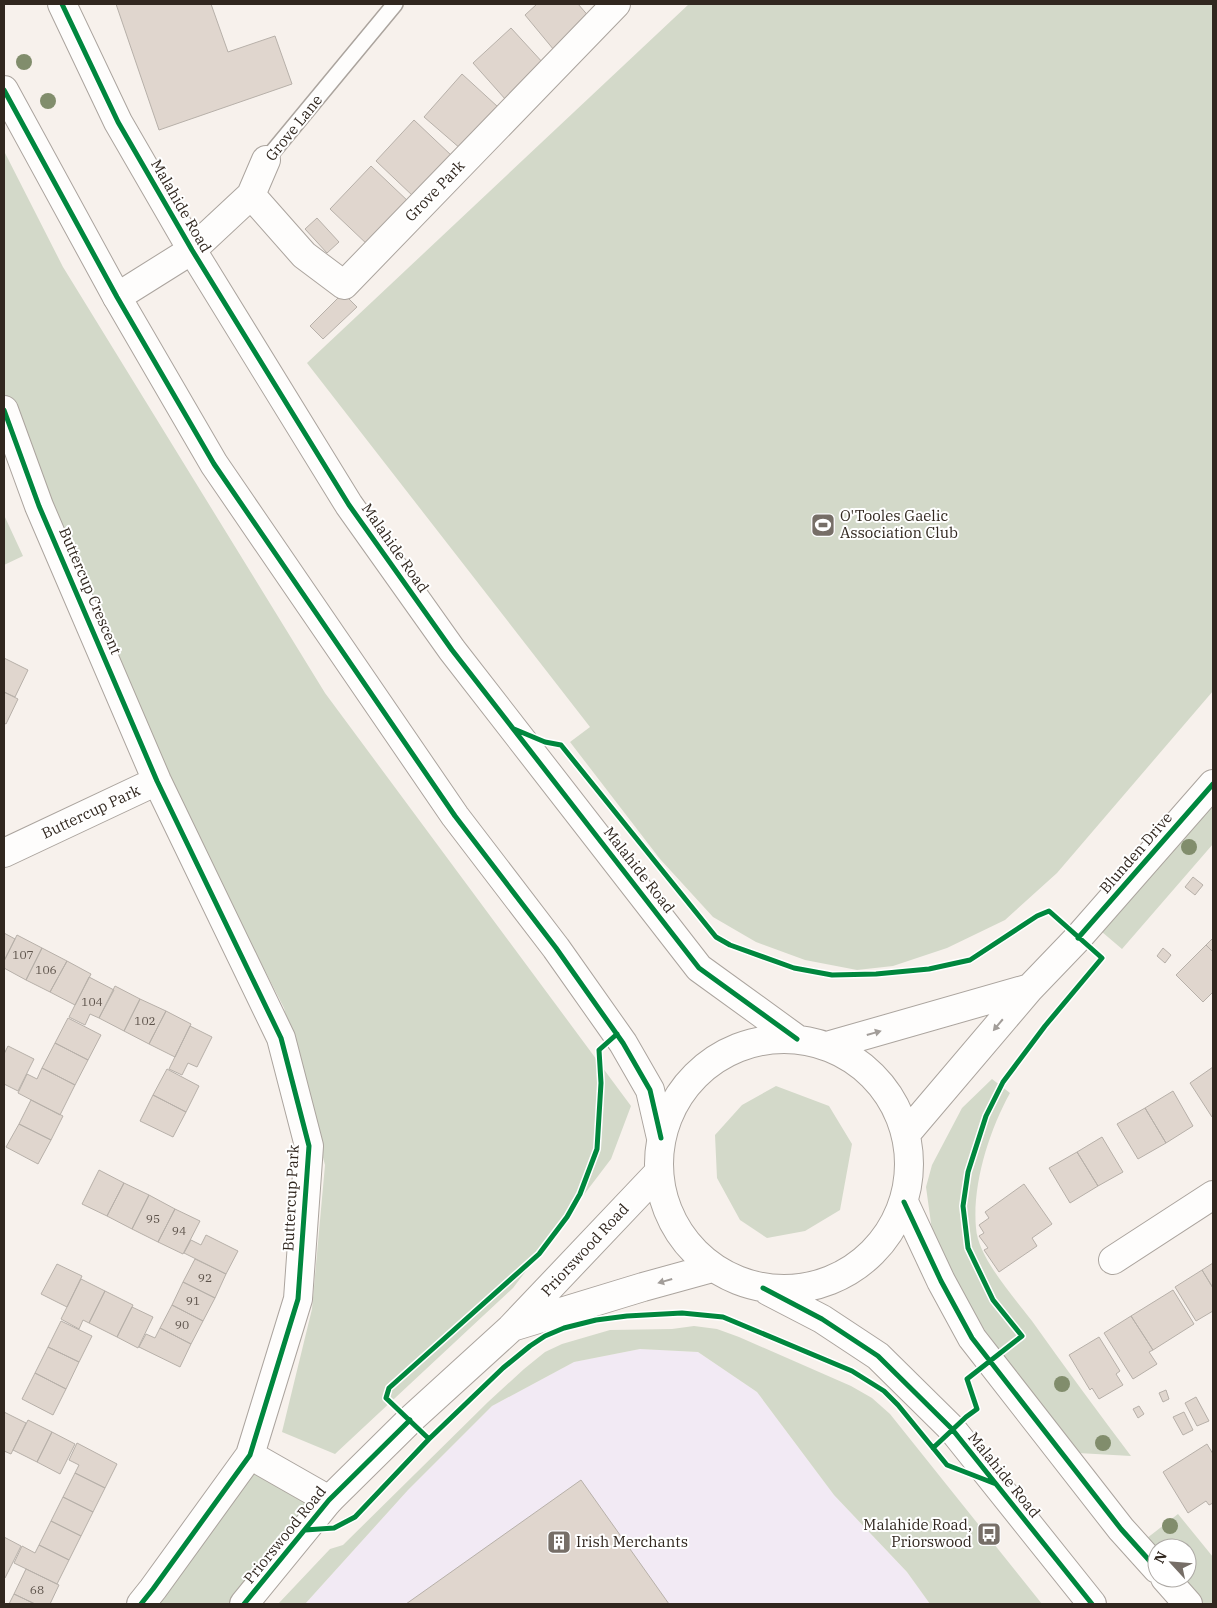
<svg xmlns="http://www.w3.org/2000/svg" width="1217" height="1608" viewBox="0 0 1217 1608" font-family="'IBM Plex Serif',serif">
<style>
.industrial{fill:#f2eaf4}
.green{fill:#d3d9c9}
.building{fill:#e0d6ce;stroke:#b7b0a9}
.lines{fill:none;stroke-linecap:round;stroke-linejoin:round}
.lane-casing{stroke:#aba49e;stroke-width:18}
.street-casing{stroke:#aba49e;stroke-width:30}
.secondary-casing{stroke:#aba49e;stroke-width:30}
.lane{stroke:#fefdfc;stroke-width:15}
.street{stroke:#fefdfc;stroke-width:28}
.secondary{stroke:#fefdfc;stroke-width:28}
.cycleway-casing{stroke:#fff;stroke-width:8}
.cycleway{stroke:#00873e;stroke-width:5}
.tree{fill:#818d6c}
.oneway{fill:#a29d99}
.labels{text-anchor:middle;stroke-width:4;stroke-linejoin:round;paint-order:stroke}
.number-label{font-size:12px;fill:#5d534b}
.street-label{font-size:15px;fill:#31271f;stroke:#fff}
.poi-label{font-size:15px;fill:#31271f;stroke:#fff;text-anchor:start}
</style>
<rect width="100%" height="100%" fill="#f7f1ec"/>
<path class="industrial" d="M640 1349 698 1352 757 1392 834 1495 907 1572 930 1604H305L408 1490 492 1406 574 1362Z"/>
<path class="green" d="M689 4H1213V691L1057 873 1005 920 947 948 893 966 857 970 805 960 756 942 713 917 660 859 570 742 590 727 307 363Z
M4 151 63 267 325 693 631 1106 611 1159 513 1288 335 1454 282 1432 312 1309 325 1165 284 1008 110 670 4 392Z
M4 515 23 556 4 565Z
M1213 786V844L1122 949 1095 926Z
M992 1079 1010 1093C989 1131 972 1185 976 1228 978 1258 1014 1297 1032 1321 1064 1366 1097 1411 1131 1456L1078 1453 965 1304 934 1245 926 1187 932 1165 962 1108Z
M776 1086 829 1106 852 1144 840 1210 805 1231 767 1238 740 1220 717 1178 715 1135 742 1105Z
M694 1326 717 1329 739 1337 851 1386 872 1398 890 1414 1042 1604H930L907 1572 834 1495 757 1392 698 1352 640 1349 574 1362 492 1406 408 1490 305 1604H278L330 1549 343 1545 488 1402 524 1369 545 1352 562 1344 610 1330 672 1329Z
M250 1455 328 1500 244 1604H132Z
M1178 1514 1213 1557V1604H1191L1170 1578H1187V1548H1157V1561L1142 1542Z"/>
<path class="building" d="M116 4H211L228 52 275 36 292 84 159 130Z
M537 4H578L591 19 554 50 525 15Z
M511 28 544 64 506 100 473 63Z
M462 74 498 107 461 149 424 117Z
M414 120 452 156 414 197 376 161Z
M371 166 410 203 369 246 330 209Z
M317 218 339 242 327 253 305 229Z
M343 293 357 307 323 339 310 326Z
M4 658 28 670 15 697 4 692Z
M4 692 18 699 6 724 4 723Z
M1193 877 1203 885 1195 895 1185 887Z
M4 933 15 939 4 961Z
M17 935 42 948 26 980 4 968V961Z
M1213 938V952L1206 945Z
M1206 945 1213 952V992L1203 1002 1176 975Z
M42 948 67 961 50 992 26 980Z
M1163 948 1171 955 1165 963 1157 956Z
M67 961 91 974 75 1005 50 992Z
M89 977 114 990 99 1018 90 1014 85 1025 69 1017Z
M115 986 140 999 124 1031 99 1018Z
M140 999 166 1011 149 1044 124 1031Z
M166 1011 191 1024 175 1057 149 1044Z
M68 1018 101 1035 88 1060 55 1043Z
M190 1026 212 1037 197 1067 188 1063 182 1075 169 1069Z
M55 1043 88 1060 75 1085 42 1068Z
M8 1046 34 1059 18 1091 4 1084V1054Z
M1213 1067V1116L1212 1117 1190 1083Z
M42 1068 75 1085 60 1115 18 1093 27 1074 37 1079Z
M167 1069 199 1086 186 1112 153 1095Z
M1173 1091 1193 1126 1166 1143 1145 1108Z
M153 1095 186 1112 173 1137 140 1121Z
M31 1100 63 1116 51 1140 19 1124Z
M1145 1108 1166 1143 1138 1159 1117 1124Z
M19 1124 51 1140 38 1164 6 1147Z
M1102 1137 1123 1172 1098 1186 1077 1152Z
M1077 1152 1098 1186 1070 1203 1049 1168Z
M99 1170 124 1183 107 1216 82 1204Z
M124 1183 149 1195 132 1229 107 1216Z
M1024 1184 1052 1224 1032 1238 1037 1246 999 1272 984 1250 988 1248 979 1236 984 1233 979 1225 989 1218 985 1212Z
M149 1195 175 1209 158 1242 132 1229Z
M175 1209 200 1221 183 1254 158 1242Z
M206 1235 238 1251 226 1274 184 1253 191 1240 201 1245Z
M195 1259 226 1274 215 1298 183 1282Z
M1213 1263V1288L1202 1270Z
M57 1264 82 1276 67 1307 41 1294Z
M1202 1270 1213 1288V1311L1196 1321 1175 1287Z
M81 1279 105 1291 89 1323 83 1320 79 1329 61 1319Z
M183 1282 215 1298 203 1321 172 1305Z
M1173 1290 1194 1324 1153 1350 1131 1316Z
M105 1291 133 1305 117 1337 89 1323Z
M172 1305 203 1321 191 1344 160 1328Z
M132 1307 153 1317 138 1348 117 1337Z
M1131 1316 1153 1350 1149 1352 1157 1364 1133 1379 1104 1333Z
M61 1321 92 1336 79 1362 48 1347Z
M160 1328 191 1344 180 1367 139 1347 146 1334 155 1338Z
M1099 1337 1120 1371 1116 1374 1123 1385 1099 1399 1092 1388 1090 1390 1069 1355Z
M48 1347 79 1362 66 1389 35 1373Z
M35 1373 66 1389 53 1415 22 1399Z
M1166 1390 1169 1399 1163 1402 1159 1393Z
M1196 1397 1209 1421 1197 1426 1185 1403Z
M1139 1406 1144 1414 1138 1418 1133 1409Z
M4 1412 26 1423 11 1454 4 1451Z
M1184 1412 1193 1430 1183 1435 1173 1417Z
M28 1420 52 1432 37 1462 13 1450Z
M52 1432 75 1444 60 1474 37 1462Z
M77 1443 117 1464 105 1488 75 1473 79 1465 69 1460Z
M1207 1444 1213 1454V1503L1209 1505 1206 1501 1188 1513 1163 1472Z
M75 1473 105 1488 93 1512 63 1497Z
M581 1480 669 1604H406Z
M63 1497 93 1512 81 1536 51 1521Z
M51 1521 81 1536 69 1560 39 1545Z
M4 1537 21 1546 5 1578 4 1577Z
M39 1545 69 1560 57 1584 14 1563 22 1546 35 1553Z
M26 1569 59 1585 50 1604H35L14 1594Z
M14 1594 35 1604H9Z"/>
<g class="lines">
<g class="lane-casing">
<path id="lane" d="M266 160 395 4"/>
</g>
<g class="street-casing">
<path id="street" d="M251 195 304 255 344 285 616 4
M117 297 192 250 251 195 266 160
M4 410 39 506 157 781 281 1038 309 1146 298 1299 250 1455 153 1589 141 1604
M4 853 157 781
M1113 1260 1213 1195
M250 1455 329 1500"/>
</g>
<g class="secondary-casing">
<path id="secondary" d="M62 4 118 122 192 250 349 505 452 650 699 968 797 1039
M4 90 117 297 214 464 455 816 556 948 623 1043 650 1090 661 1138
M659 1164a125 125 0 1 1 250 0a125 125 0 1 1-250 0Z
M827 1046 1030 988
M906 1134 1030 988 1078 938 1213 784
M904 1202 941 1281 972 1338 1121 1529 1157 1569
M768 1291 822 1319 878 1356 952 1429 1092 1604
M512 1327 643 1287 712 1268
M1165 1578 1188 1604
M244 1604 329 1500 410 1420 511 1328 659 1172"/>
</g>
<use href="#lane" class="lane"/>
<use href="#street" class="street"/>
<use href="#secondary" class="secondary"/>
<g class="cycleway-casing">
<path id="cycleway" d="M62 4 118 122 192 250 349 505 452 650 699 968 797 1039
M4 90 117 297 214 464 455 816 556 948 623 1043 650 1090 661 1138
M4 410 39 506 157 781 281 1038 309 1146 298 1299 250 1455 153 1589 141 1604
M514 729 545 742 561 745 716 937 730 945 794 968 832 975 876 974 929 969 970 960 1037 916 1049 911 1102 958 1045 1026 1003 1082 986 1116 968 1172 963 1206 968 1248 993 1300 1022 1336 967 1379 977 1409 966 1417 933 1448
M1078 938 1213 784
M617 1034 599 1050 601 1083 597 1149 580 1194 567 1217 539 1254 389 1388 386 1398 429 1439 503 1368 530 1346 545 1336 564 1328 596 1320 627 1316 682 1313 723 1317 852 1371 884 1391 898 1405 947 1465 996 1484
M904 1202 941 1281 972 1338 1121 1529 1157 1569
M763 1288 822 1319 878 1356 952 1429 1092 1604
M305 1530 334 1528 355 1517 429 1439
M244 1604 329 1500 410 1420"/>
</g>
<use href="#cycleway" class="cycleway"/>
</g>
<g class="tree">
<circle cx="24" cy="62" r="8"/>
<circle cx="48" cy="101" r="8"/>
<circle cx="1189" cy="847" r="8"/>
<circle cx="1062" cy="1384" r="8"/>
<circle cx="1103" cy="1443" r="8"/>
<circle cx="1170" cy="1526" r="8"/>
</g>
<defs><path id="oneway-solid" d="M-6-.8H1V-3.2L6.5 0L1 3.2V.8H-6Z" transform="scale(1.25)"/></defs>
<g class="oneway">
<use href="#oneway-solid" transform="translate(998 1025) rotate(130)"/>
<use href="#oneway-solid" transform="translate(874 1033) rotate(-16)"/>
<use href="#oneway-solid" transform="translate(665 1281) rotate(164)"/>
</g>
<defs>
<g id="stadium-square" transform="scale(1.25)"><rect x="-9" y="-9" width="18" height="18" rx="4" fill="#766e67" stroke="#fff"/><path d="M0-5a6.5 5 0 1 0 0 10a6.5 5 0 1 0 0-10ZM-3.5-1.8h7v3.6h-7Z" fill="#fff"/></g>
<g id="bus-square" transform="scale(1.25)"><rect x="-9" y="-9" width="18" height="18" rx="4" fill="#766e67" stroke="#fff"/><path d="M-5-6H5V4H4V6H2V4H-2V6H-4V4H-5ZM-3.5-4V0h7V-4ZM-3.5 1.2v1.5H-2V1.2ZM2 1.2v1.5H3.5V1.2Z" fill="#fff"/></g>
<g id="building-square" transform="scale(1.25)"><rect x="-9" y="-9" width="18" height="18" rx="4" fill="#766e67" stroke="#fff"/><path d="M-4-6H4V6H1V3H-1V6H-4ZM-2.5-4.3h1.7v1.8h-1.7ZM.8-4.3h1.7v1.8H.8ZM-2.5-1h1.7V.8h-1.7ZM.8-1h1.7V.8H.8Z" fill="#fff"/></g>
</defs>
<g fill-rule="evenodd">
<use href="#stadium-square" x="823" y="525"/>
<use href="#bus-square" x="989" y="1534"/>
<use href="#building-square" x="559" y="1542"/>
</g>
<g class="labels">
<g class="number-label">
<text x="23" y="959">107</text>
<text x="46" y="974">106</text>
<text x="92" y="1006">104</text>
<text x="145" y="1025">102</text>
<text x="153" y="1223">95</text>
<text x="179" y="1235">94</text>
<text x="205" y="1282">92</text>
<text x="193" y="1305">91</text>
<text x="182" y="1329">90</text>
<text x="37" y="1594">68</text>
</g>
<g class="street-label">
<text transform="translate(294 128) rotate(-51)" y="5">Grove Lane</text>
<text transform="translate(435 191) rotate(-46)" y="5">Grove Park</text>
<text transform="translate(181 206) rotate(60)" y="5">Malahide Road</text>
<text transform="translate(395 548) rotate(55)" y="5">Malahide Road</text>
<text transform="translate(90 591) rotate(67)" y="5">Buttercup Crescent</text>
<text transform="translate(91 812) rotate(-25)" y="5">Buttercup Park</text>
<text transform="translate(1136 853) rotate(-49)" y="5">Blunden Drive</text>
<text transform="translate(639 870) rotate(52)" y="5">Malahide Road</text>
<text transform="translate(291 1198) rotate(-87)" y="5">Buttercup Park</text>
<text transform="translate(585 1250) rotate(-47)" y="5">Priorswood Road</text>
<text transform="translate(1004 1475) rotate(51)" y="5">Malahide Road</text>
<text transform="translate(285 1535) rotate(-51)" y="5">Priorswood Road</text>
</g>
<g class="poi-label">
<text x="840" y="521">O'Tooles Gaelic<tspan x="840" dy="17">Association Club</tspan></text>
<text x="972" y="1530" text-anchor="end">Malahide Road,<tspan x="972" dy="17">Priorswood</tspan></text>
<text x="576" y="1547">Irish Merchants</text>
</g>
</g>
<rect width="1217" height="1608" fill="none" stroke="#31271f" stroke-width="10"/>
<g transform="translate(1172 1563) rotate(296)"><circle r="24" fill="#ffffff" stroke="#ada9a5"/>
<path d="M0-4L9 19L0 12L-9 19Z" fill="#766e67"/>
<text y="-8" font-size="14" font-weight="bold" text-anchor="middle" fill="#31271f">N</text>
</g>
</svg>
